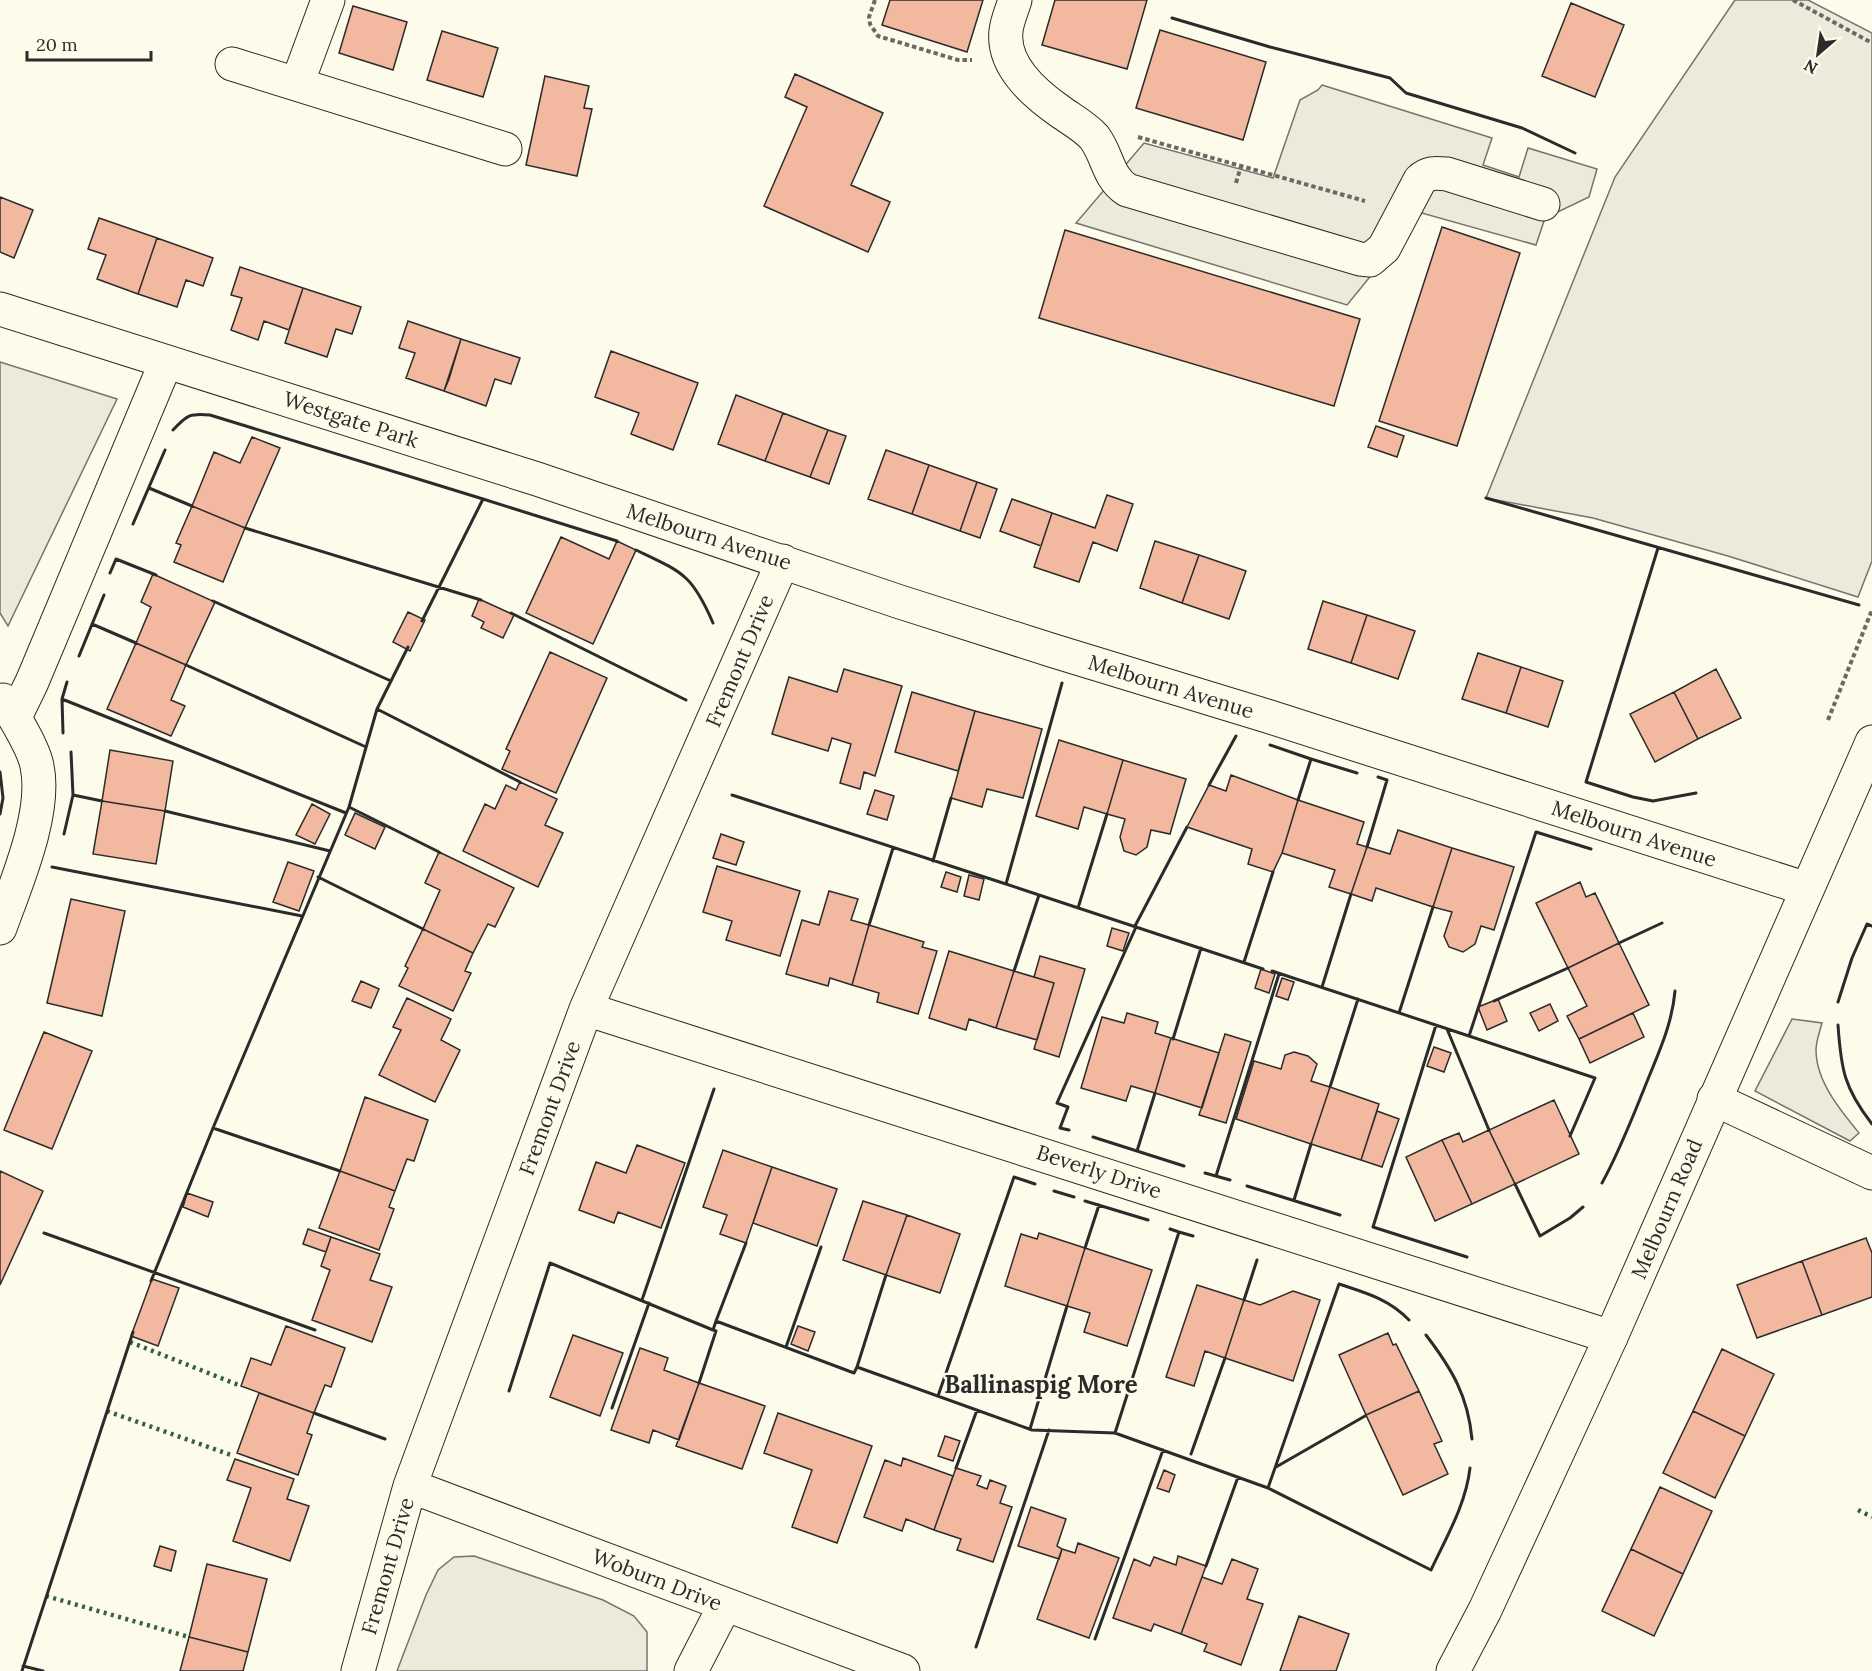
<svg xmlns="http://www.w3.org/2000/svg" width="1872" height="1671" viewBox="0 0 1872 1671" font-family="Lora,serif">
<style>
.green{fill:#ecebdb;stroke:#74746e;stroke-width:1.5}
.parking{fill:#eceadb;stroke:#74746e;stroke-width:1.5}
.building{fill:#f2b8a0;stroke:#2b2b2b;stroke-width:1.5}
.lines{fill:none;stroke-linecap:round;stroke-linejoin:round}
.street-casing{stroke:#2b2b2b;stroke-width:35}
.secondary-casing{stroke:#2b2b2b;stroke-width:35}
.path{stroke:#6a6964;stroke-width:4;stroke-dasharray:4.5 3;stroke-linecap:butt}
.street{stroke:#fdfbea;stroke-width:33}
.secondary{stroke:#fdfbea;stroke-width:33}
.hedge{stroke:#34623c;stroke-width:4.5;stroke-dasharray:3 4.5;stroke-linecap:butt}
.wall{stroke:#2b2b2b;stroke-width:3}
.labels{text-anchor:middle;stroke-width:4.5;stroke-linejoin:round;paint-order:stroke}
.street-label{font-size:21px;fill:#2b2b2b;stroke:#fdfbea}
.quarter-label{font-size:24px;font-weight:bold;fill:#2b2b2b;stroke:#fdfbea}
</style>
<rect width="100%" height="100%" fill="#fdfbea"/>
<path class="green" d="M1735 0H1808L1872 33V561L1858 597 1728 556 1593 518 1486 498 1615 177Z
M0 362 117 399 8 626 0 613Z
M1792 1019 1822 1023C1820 1031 1816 1041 1816 1050 1816 1081 1840 1110 1859 1133L1850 1141 1755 1091Z
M474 1556 603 1600 634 1616 647 1632V1671H397L426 1595 438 1570 454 1557Z"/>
<path class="parking" d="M1322 85 1492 138 1483 165 1519 177 1528 148 1597 169 1589 197 1545 218 1536 245 1422 213 1347 305 1076 223 1144 143 1273 178 1300 100 1318 90Z"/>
<path class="building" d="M890 0H983L967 52 882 25Z
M1055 0H1147L1127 69 1042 45Z
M1571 3 1624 25 1595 97 1542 76Z
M353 6 407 22 393 70 339 53Z
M1160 30 1266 62 1243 140 1136 108Z
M442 31 498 48 483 97 427 80Z
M795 74 883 113 851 185 890 202 868 252 764 206 807 107 785 97Z
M545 76 589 86 584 108 592 109 577 176 526 165Z
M0 197 33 210 14 258 0 252Z
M99 218 157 238 138 294 97 279 106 255 88 249Z
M1442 227 1520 253 1457 446 1379 421Z
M1065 230 1360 319 1334 406 1039 318Z
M157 238 213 258 203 286 186 280 177 307 138 294Z
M240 267 303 288 289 330 264 321 258 340 231 330 242 298 231 295Z
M303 288 361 307 352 334 336 329 327 357 285 343Z
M408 321 461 339 444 391 406 378 415 353 399 348Z
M461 339 520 358 511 384 495 379 486 406 444 391 449 379Z
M611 351 698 383 673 450 631 434 639 413 595 397Z
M736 395 783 413 765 461 718 444Z
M783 413 828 430 810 477 765 461Z
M1376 426 1404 436 1397 457 1368 447Z
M828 430 846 436 829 484 810 477Z
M252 437 280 448 245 528 192 506 214 452 240 463Z
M886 450 929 465 912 514 868 499Z
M929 465 977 482 960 531 912 514Z
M977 482 997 489 980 538 960 531Z
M1107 495 1133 504 1117 551 1093 542 1079 582 1034 567 1052 513 1095 528Z
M1012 499 1052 513 1041 546 1000 531Z
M192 506 245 528 223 582 174 562 181 545 176 543Z
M561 537 609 559 617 541 636 550 593 644 526 613Z
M1155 541 1199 555 1182 603 1140 588Z
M1199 555 1246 571 1229 619 1182 603Z
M153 574 215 602 186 665 136 643 151 607 141 602Z
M479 599 514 615 503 638 481 628 484 622 472 616Z
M1323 601 1367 615 1351 663 1308 649Z
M408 612 425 620 410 651 393 642Z
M1367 615 1415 631 1398 679 1351 663Z
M136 643 186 665 171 700 185 706 171 736 107 709Z
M550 652 607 678 556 793 502 769 510 751 506 749Z
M1478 653 1521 667 1506 713 1462 699Z
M1521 667 1563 681 1548 727 1506 713Z
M844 669 902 686 875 776 864 772 860 789 840 783 851 744 832 738 828 751 772 734 789 677 837 692Z
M1716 669 1741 718 1698 739 1674 692Z
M912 692 975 711 958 771 895 752Z
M1674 692 1698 739 1655 762 1630 714Z
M975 711 1042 729 1023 798 987 789 982 807 951 798Z
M1059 740 1123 760 1107 814 1084 807 1078 829 1036 816Z
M110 750 173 761 165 811 102 801Z
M1123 760 1186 779 1170 834 1151 830 1147 847 1136 855 1124 851 1120 837 1125 819 1107 814Z
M1231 775 1298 800 1282 853 1273 872 1248 864 1252 849 1187 827 1209 785 1226 791Z
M520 782 557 799 545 825 563 833 538 887 463 851 485 804 495 809 506 785 516 790Z
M875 790 894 796 887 820 867 814Z
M1298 800 1364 822 1357 844 1367 847 1351 894 1329 887 1335 870 1282 853Z
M102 801 165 811 156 864 93 854Z
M312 804 330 814 315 844 296 835Z
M355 813 385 827 375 849 345 835Z
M1398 830 1452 848 1433 907 1376 888 1372 901 1351 894 1367 847 1390 854Z
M721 834 744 842 736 865 713 858Z
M1452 848 1514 867 1494 930 1481 926 1475 944 1463 952 1449 947 1444 936 1452 912 1433 907Z
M439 852 514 888 495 927 488 924 473 953 423 929 440 890 425 883Z
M288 862 314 871 299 911 273 902Z
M717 866 800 891 780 956 726 940 732 921 703 912Z
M946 872 961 877 957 892 941 887Z
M969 875 984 879 979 900 964 896Z
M1580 882 1586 897 1595 893 1619 943 1568 968 1536 903Z
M829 891 858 899 851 920 869 925 852 985 830 978 828 986 786 974 802 920 819 925Z
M71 899 125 911 102 1016 47 1003Z
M869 925 924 942 922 947 937 951 918 1014 877 1002 879 993 852 985Z
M1112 928 1129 933 1123 951 1107 946Z
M423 929 473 953 465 971 471 973 453 1011 399 986 408 968 405 966Z
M1619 943 1649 1005 1579 1039 1567 1016 1587 1006 1568 968Z
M949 951 1014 971 996 1028 969 1019 966 1030 929 1018Z
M1040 956 1085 969 1059 1057 1034 1049 1054 983 1034 977Z
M1261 969 1275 974 1269 993 1255 988Z
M1014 971 1054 983 1037 1040 996 1028Z
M1282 978 1294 982 1288 1000 1276 996Z
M361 981 379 989 371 1008 352 1001Z
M407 998 451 1019 441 1040 460 1050 435 1102 379 1075 401 1030 393 1027Z
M1498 999 1507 1021 1487 1030 1478 1007Z
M1550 1004 1558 1021 1539 1031 1530 1013Z
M1127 1013 1158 1022 1155 1033 1171 1038 1155 1093 1131 1086 1126 1101 1081 1088 1102 1017 1124 1023Z
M1633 1013 1644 1037 1590 1063 1579 1039Z
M44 1032 92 1051 52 1149 4 1130Z
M1225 1034 1251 1042 1226 1123 1199 1115Z
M1171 1038 1219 1053 1202 1108 1155 1093Z
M1434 1047 1451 1053 1444 1072 1427 1066Z
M1294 1052 1308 1056 1317 1064 1311 1081 1330 1087 1311 1144 1236 1119 1254 1061 1281 1069 1285 1055Z
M1330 1087 1379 1104 1361 1160 1311 1144Z
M365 1097 428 1120 414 1161 407 1159 395 1191 340 1171Z
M1554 1100 1579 1154 1515 1184 1489 1130Z
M1377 1111 1399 1119 1382 1167 1361 1160Z
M1489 1130 1515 1184 1472 1204 1442 1140 1459 1133 1463 1142Z
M1442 1140 1472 1204 1435 1221 1406 1157Z
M637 1145 685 1163 661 1228 618 1212 614 1223 579 1210 596 1162 626 1173Z
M723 1150 772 1167 746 1243 720 1234 727 1215 703 1207Z
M772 1167 837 1189 817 1246 753 1223Z
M0 1171 43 1191 0 1285Z
M340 1171 395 1191 389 1207 394 1209 379 1250 319 1228Z
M187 1193 213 1202 208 1217 183 1207Z
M863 1201 907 1215 886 1275 843 1260Z
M907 1215 960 1234 940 1293 886 1275Z
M308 1229 331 1237 326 1252 303 1244Z
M1039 1233 1085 1248 1067 1306 1005 1286 1021 1234 1037 1239Z
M331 1237 380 1254 370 1280 392 1287 372 1342 312 1320 330 1270 321 1266Z
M1866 1238 1872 1253V1297L1822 1315 1802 1261Z
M1085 1248 1152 1270 1127 1346 1084 1332 1090 1313 1067 1306Z
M1802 1261 1822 1315 1757 1338 1737 1285Z
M152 1279 179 1288 158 1346 131 1336Z
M1197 1285 1244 1300 1225 1358 1205 1351 1194 1386 1166 1377Z
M1293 1291 1320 1300 1293 1381 1225 1358 1244 1300 1260 1305Z
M286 1326 345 1348 331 1387 325 1385 314 1413 241 1386 251 1358 271 1365Z
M798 1326 815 1332 808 1351 791 1344Z
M1388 1333 1393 1345 1396 1344 1419 1391 1366 1415 1339 1355Z
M573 1335 623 1353 600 1416 550 1397Z
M640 1348 668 1358 664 1370 699 1383 679 1440 653 1430 649 1443 611 1430Z
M1722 1349 1774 1374 1745 1436 1693 1411Z
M699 1383 765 1406 742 1469 676 1446Z
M1419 1391 1442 1441 1434 1444 1448 1474 1403 1495 1366 1415Z
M259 1393 314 1413 307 1433 312 1435 298 1475 237 1453Z
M1693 1411 1745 1436 1715 1498 1663 1473Z
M778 1413 872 1446 837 1543 792 1527 812 1470 764 1453Z
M945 1436 960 1441 953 1461 938 1456Z
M903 1458 953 1476 934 1530 906 1519 902 1531 864 1517 885 1460 901 1466Z
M235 1459 294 1479 287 1499 309 1506 290 1561 233 1541 251 1488 227 1480Z
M956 1468 981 1476 977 1485 987 1489 990 1480 1006 1486 1000 1503 1012 1507 993 1562 957 1550 961 1539 934 1530Z
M1164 1470 1175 1475 1169 1492 1157 1488Z
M1660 1487 1712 1511 1683 1574 1631 1549Z
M1031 1507 1066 1519 1057 1546 1062 1549 1059 1559 1018 1546Z
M1078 1543 1119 1558 1089 1638 1037 1619 1062 1549 1075 1553Z
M160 1546 176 1551 171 1571 154 1566Z
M1631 1549 1683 1574 1654 1636 1602 1611Z
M1178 1556 1206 1566 1181 1634 1154 1624 1151 1631 1113 1618 1134 1559 1150 1566 1154 1557 1176 1565Z
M1232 1559 1258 1569 1247 1599 1263 1604 1241 1665 1204 1651 1207 1644 1181 1634 1202 1577 1222 1584Z
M207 1564 267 1579 248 1652 189 1637Z
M1299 1616 1349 1634 1336 1671H1280Z
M189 1637 248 1652 243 1671H180Z"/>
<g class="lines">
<g class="street-casing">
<path id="street" d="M1015 0C1012 10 1007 21 1006 31 1002 66 1035 94 1061 112 1072 120 1084 126 1094 137 1108 155 1107 177 1127 190L1360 259 1370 260 1384 248 1420 180C1428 172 1436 173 1447 174L1543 204
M232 64 505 149
M297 84 328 0
M0 309 537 479 897 601 1054 651 1267 716 1807 889
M15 717 32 682 166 362
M0 928C16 883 47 813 37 766 34 749 13 714 3 700
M586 1009 1611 1337
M1714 1099 1872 1173
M410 1486 903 1671
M358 1671 410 1486 586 1009 783 561
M691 1671 725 1605"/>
</g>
<g class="secondary-casing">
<path id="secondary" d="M1453 1671 1485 1610 1611 1337 1872 742"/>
</g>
<path class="path" d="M875 0 869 17 870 24 878 36 958 60H972
M1793 0 1872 43
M1138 137 1365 201
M1236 183 1241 166
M1828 720 1872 610"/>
<use href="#street" class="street"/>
<use href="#secondary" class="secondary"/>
<path class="hedge" d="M130 1342 241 1386
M107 1411 231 1455
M1858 1510 1872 1517
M46 1596 189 1637"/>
<path class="wall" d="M1172 18 1270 47 1390 78 1406 93 1522 128 1575 153
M173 430C187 415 190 413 210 415L483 499
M149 488 192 506
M1486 498 1859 605
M133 524 165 450
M245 528 481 600
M1658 548 1586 782 1633 797 1653 801 1696 793
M636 550C682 572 692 574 713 623
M110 573 116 559 156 575
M213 601 391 681
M511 613 686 700
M422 621 483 499 617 541
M92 624 136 643
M79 656 104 595
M186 665 366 747
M67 682 62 699 346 813
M1062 683 1006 884 1263 969
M62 699 63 733
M377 709 520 782
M1270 745 1311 759
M71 752 73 795
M0 772 3 798 0 814
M1209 785 1236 736
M732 795 1006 884
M1298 800 1311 759 1357 773
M349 807 377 709 408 647
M165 811 330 851
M64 834 73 795 102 801
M1367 847 1387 780 1378 777
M933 861 951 798
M52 867 302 916
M318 877 423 929
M1078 908 1107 814
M869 925 893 848
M1135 926 1187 827
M1619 943 1662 923
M1244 962 1273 872
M1014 971 1039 895
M1272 971 1469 1036 1536 832 1591 849
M1322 987 1351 894
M1494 1001 1568 968
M1838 1002 1852 958 1867 924 1872 926
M1399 1013 1433 907
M1436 1025 1373 1227 1467 1257
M1838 1025C1841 1069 1844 1088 1872 1124
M1447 1029 1489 1130
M1469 1036 1595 1078 1570 1136
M1173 1039 1201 948
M1330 1087 1358 999
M213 1128 340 1171
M1069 1130 1060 1128 1068 1107 1057 1103 1136 927
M1093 1137 1184 1166
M1137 1151 1155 1093
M1205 1173 1230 1180
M1216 1176 1279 974
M1602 1183C1619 1152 1631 1121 1644 1089 1657 1056 1672 1026 1675 991
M1515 1184 1540 1236 1570 1218 1583 1207
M1247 1186 1340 1215
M1054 1191 1074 1197
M1294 1200 1311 1144
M1085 1201 1148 1220
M1170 1229 1179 1232
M44 1233 315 1330
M1085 1248 1099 1205
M151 1281 213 1128 349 807 439 852
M642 1300 714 1089
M1244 1300 1257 1260
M1409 1320C1389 1299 1366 1293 1339 1284L1268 1488 1431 1570C1446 1538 1466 1504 1470 1468
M716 1321 746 1243
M1426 1335C1452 1369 1468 1396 1472 1439
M786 1347 821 1247
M857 1367 886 1275
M699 1383 716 1331 713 1330
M509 1391 550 1263 713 1330 716 1321 854 1373 857 1367 1032 1430 1115 1433 1268 1488
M938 1396 1014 1177 1035 1184
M612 1408 649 1303
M314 1413 385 1439
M1030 1429 1067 1306
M1115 1433 1179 1232 1193 1236
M1191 1454 1225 1358
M1276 1467 1365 1416
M956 1468 977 1410
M1206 1566 1238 1477
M1095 1639 1163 1450
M976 1647 1049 1430
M23 1666 43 1671
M22 1671 133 1332"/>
</g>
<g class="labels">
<g class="street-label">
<text transform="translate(351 420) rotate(18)" y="7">Westgate Park</text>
<text transform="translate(709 537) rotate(18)" y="7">Melbourn Avenue</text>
<text transform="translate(740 661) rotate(-67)" y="7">Fremont Drive</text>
<text transform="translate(1171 687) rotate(17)" y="7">Melbourn Avenue</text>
<text transform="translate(1634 834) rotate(18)" y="7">Melbourn Avenue</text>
<text transform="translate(550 1108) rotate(-70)" y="7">Fremont Drive</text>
<text transform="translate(1099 1172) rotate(18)" y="7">Beverly Drive</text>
<text transform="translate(1667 1209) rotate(-67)" y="7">Melbourn Road</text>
<text transform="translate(388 1566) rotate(-74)" y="7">Fremont Drive</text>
<text transform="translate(657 1580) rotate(21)" y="7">Woburn Drive</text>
</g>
<g class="quarter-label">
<text x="1041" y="1393">Ballinaspig More</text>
</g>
</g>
<g transform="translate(1818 54) rotate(209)" stroke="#fdfbea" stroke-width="4.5" paint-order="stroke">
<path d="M0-4.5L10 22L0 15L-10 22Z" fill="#2b2b2b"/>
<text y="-9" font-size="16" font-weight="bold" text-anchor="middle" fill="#2b2b2b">N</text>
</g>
<path d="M27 51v9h124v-9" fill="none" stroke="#2b2b2b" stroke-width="3"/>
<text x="36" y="51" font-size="18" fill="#2b2b2b" stroke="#fdfbea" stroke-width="4.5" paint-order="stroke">20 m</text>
</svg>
